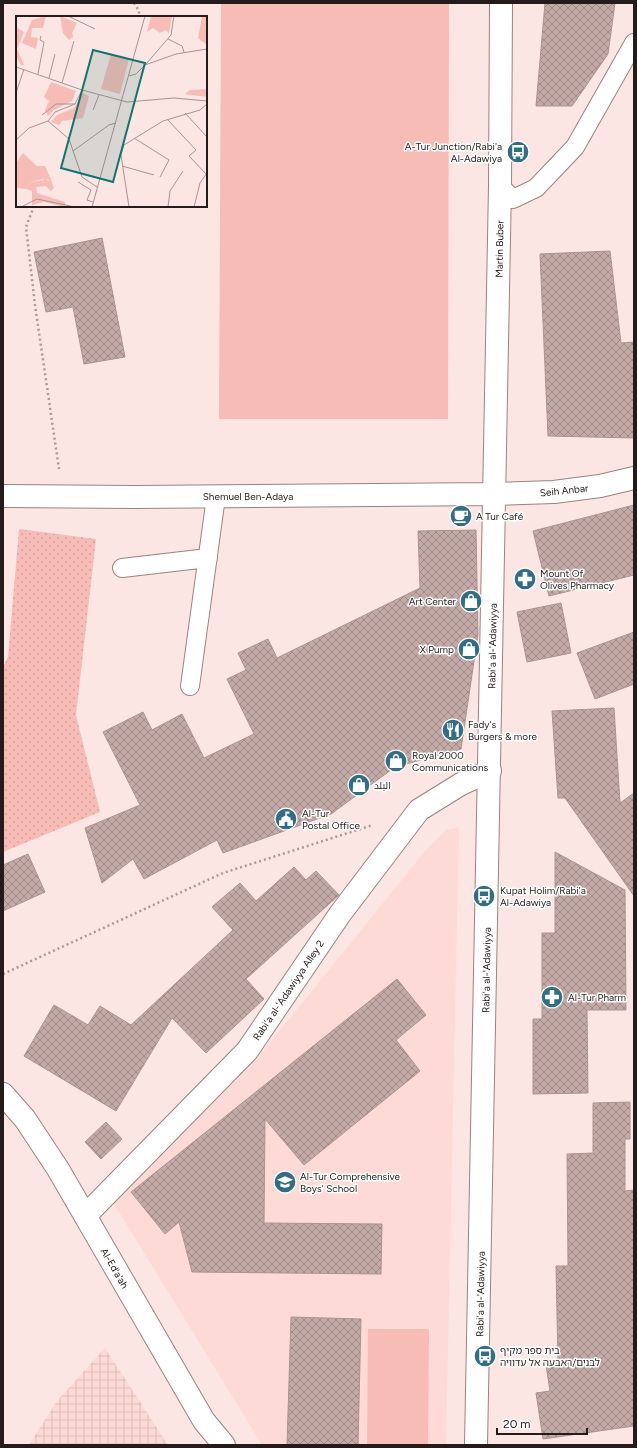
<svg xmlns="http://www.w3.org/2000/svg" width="637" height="1448" viewBox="0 0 637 1448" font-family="Figtree,Cairo,'Noto Sans Hebrew',sans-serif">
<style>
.built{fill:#fedad6}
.industrial{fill:url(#industrial-grid)}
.grass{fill:url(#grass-dots)}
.green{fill:#f8bcb7}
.building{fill:url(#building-cross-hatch);stroke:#ac9390}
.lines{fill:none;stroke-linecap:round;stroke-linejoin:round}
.service-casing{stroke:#9b8280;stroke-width:20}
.minor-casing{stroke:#9b8280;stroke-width:24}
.tertiary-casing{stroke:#9b8280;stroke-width:24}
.path{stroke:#a99896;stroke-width:2.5;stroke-dasharray:2 3;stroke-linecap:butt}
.service{stroke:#fff;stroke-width:18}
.minor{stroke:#fff;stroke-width:22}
.tertiary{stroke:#fff;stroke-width:22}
.labels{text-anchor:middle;stroke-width:3;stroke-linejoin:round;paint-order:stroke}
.poi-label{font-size:10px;fill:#241b1a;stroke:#fff;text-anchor:start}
.street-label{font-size:10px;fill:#241b1a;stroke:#fff}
.inset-road{fill:none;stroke:#a69593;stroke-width:1}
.view{fill:#0f766e;fill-opacity:0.15;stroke:#0f766e;stroke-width:2}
.inset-edge{fill:none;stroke:#241b1a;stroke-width:2}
</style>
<defs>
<pattern id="industrial-grid" width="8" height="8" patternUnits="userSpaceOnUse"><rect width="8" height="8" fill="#fedad6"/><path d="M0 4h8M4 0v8" fill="none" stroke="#dabab7"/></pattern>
<pattern id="grass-dots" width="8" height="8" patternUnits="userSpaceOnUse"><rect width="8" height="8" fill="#f8bcb7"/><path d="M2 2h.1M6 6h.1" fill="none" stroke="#d4a19d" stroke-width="1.8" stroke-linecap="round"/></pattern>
<pattern id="building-cross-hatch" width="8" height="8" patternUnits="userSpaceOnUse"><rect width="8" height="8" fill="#c4aaa7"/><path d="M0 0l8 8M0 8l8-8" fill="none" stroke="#9f8a87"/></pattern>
</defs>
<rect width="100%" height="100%" fill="#fce6e4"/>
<path class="built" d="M459 827 446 1445H262L111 1199 251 1066 426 850 446 830Z"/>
<path class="industrial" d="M105 1348 168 1445H29L57 1401Z"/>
<path class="grass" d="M19 529 96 539 76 715 100 812 3 852V667L8 657Z"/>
<path class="green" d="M221 3H449L448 419H219Z
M368 1329H429L428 1445H367Z"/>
<path class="building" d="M545 3H615L608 54 572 106H536Z
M102 238 125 357 84 364 73 307 46 312 34 252Z
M610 251 621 343 634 342V438L548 436 540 254Z
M634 505V575L549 596 533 531Z
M476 530 478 634 461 749 395 767 331 814 223 853 217 840 144 879 133 859 102 883 85 828 140 805 103 732 143 712 152 730 182 714 204 758 254 734 227 679 246 670 238 653 268 639 277 658 420 588 418 531Z
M561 603 571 653 527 662 517 612Z
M634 632V684L595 699 577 653Z
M614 708 620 803 634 793V896L565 798H558L552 711Z
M555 852 625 890 626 1010H587L588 1093 533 1094V1019H542V933H555Z
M28 854 45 892 3 911V865Z
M294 867 306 880 316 871 339 895 246 979 264 999 206 1053 172 1018 116 1111 24 1056 54 1005 88 1025 100 1006 131 1025 233 930 212 907 240 883 256 901Z
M397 979 426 1015 396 1040 420 1071 304 1165 265 1119 264 1223 382 1224 381 1274 192 1272 179 1222 165 1234 131 1192Z
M630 1102V1139H625V1191L634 1190V1426L543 1439 536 1393 550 1391 546 1365 558 1363 556 1266H568L567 1154 593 1153V1103Z
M106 1122 122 1139 101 1159 85 1142Z
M291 1317 361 1319 358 1445H287Z"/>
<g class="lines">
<g class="service-casing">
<path id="service" d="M500 186 513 199 536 188 575 147 634 43
M122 568 208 558
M190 686 216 497"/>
</g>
<g class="minor-casing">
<path id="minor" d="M3 1094 25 1119 58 1169 204 1421 224 1445
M85 1216 247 1051 340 914 419 810 461 784 490 771"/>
</g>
<g class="tertiary-casing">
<path id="tertiary" d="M3 496 135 497 493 494 554 492 600 486 634 478
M476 1445 500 186 501 3"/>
</g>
<path class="path" d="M134 3 139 11V17
M34 206 26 227 35 305 59 469
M3 974 223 873 373 825"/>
<use href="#service" class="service"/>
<use href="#minor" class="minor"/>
<use href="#tertiary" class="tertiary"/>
</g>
<defs>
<g id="bus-disc" transform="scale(1.15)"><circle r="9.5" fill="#316d84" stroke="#fff"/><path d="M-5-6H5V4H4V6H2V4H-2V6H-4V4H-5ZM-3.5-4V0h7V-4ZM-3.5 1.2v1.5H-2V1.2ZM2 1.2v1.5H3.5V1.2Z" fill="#fff"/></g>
<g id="cafe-disc" transform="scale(1.15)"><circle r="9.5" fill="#316d84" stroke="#fff"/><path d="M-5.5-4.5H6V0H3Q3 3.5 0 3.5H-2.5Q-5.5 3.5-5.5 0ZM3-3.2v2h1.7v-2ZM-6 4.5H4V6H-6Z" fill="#fff"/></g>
<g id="pharmacy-disc" transform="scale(1.15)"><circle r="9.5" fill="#316d84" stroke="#fff"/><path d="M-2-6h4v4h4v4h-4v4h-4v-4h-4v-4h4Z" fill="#fff"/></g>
<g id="shop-disc" transform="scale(1.15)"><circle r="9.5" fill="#316d84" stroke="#fff"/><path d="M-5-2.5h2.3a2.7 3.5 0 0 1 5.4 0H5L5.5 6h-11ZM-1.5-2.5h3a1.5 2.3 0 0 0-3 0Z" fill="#fff"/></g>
<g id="restaurant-disc" transform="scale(1.15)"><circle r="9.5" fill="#316d84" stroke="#fff"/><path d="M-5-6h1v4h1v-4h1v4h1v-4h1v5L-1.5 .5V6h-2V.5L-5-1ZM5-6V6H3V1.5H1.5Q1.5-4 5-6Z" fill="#fff"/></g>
<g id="civic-disc" transform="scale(1.15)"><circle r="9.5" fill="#316d84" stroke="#fff"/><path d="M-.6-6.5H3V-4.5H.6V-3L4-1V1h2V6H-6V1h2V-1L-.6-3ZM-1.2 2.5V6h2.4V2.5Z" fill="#fff"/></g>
<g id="school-disc" transform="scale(1.15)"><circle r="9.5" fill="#316d84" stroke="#fff"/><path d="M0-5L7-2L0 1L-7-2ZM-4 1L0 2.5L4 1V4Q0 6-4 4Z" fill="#fff"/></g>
</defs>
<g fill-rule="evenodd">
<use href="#bus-disc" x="518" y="152"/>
<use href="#cafe-disc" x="461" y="516"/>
<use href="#pharmacy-disc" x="525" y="579"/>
<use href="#shop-disc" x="471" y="601"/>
<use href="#shop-disc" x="469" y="649"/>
<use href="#restaurant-disc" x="453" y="730"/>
<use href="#shop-disc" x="396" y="761"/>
<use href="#shop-disc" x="359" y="785"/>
<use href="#civic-disc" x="286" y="819"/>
<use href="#bus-disc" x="484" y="896"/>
<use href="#pharmacy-disc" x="552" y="997"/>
<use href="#school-disc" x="285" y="1182"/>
<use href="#bus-disc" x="485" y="1356"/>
</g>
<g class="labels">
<g class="poi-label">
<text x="502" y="150" text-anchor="end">A-Tur Junction/Rabi'a<tspan x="502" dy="12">Al-Adawiya</tspan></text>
<text x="476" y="520">A Tur Café</text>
<text x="540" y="577">Mount Of<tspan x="540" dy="12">Olives Pharmacy</tspan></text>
<text x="456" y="605" text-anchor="end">Art Center</text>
<text x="454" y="653" text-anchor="end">X Pump</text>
<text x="468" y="728">Fady‘s<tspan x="468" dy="12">Burgers &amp; more</tspan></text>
<text x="412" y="759">Royal 2000<tspan x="412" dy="12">Communications</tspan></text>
<text x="374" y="789">البلد</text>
<text x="302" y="817">Al-Tur<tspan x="302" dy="12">Postal Office</tspan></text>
<text x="500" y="894">Kupat Holim/Rabi'a<tspan x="500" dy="12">Al-Adawiya</tspan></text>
<text x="568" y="1001">Al-Tur Pharm</text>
<text x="300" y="1180">Al-Tur Comprehensive<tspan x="300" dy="12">Boys' School</tspan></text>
<text x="500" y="1354">בית ספר מקיף<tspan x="500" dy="12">לבנים/ראבעה אל עדוויה</tspan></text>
</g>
<g class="street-label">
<text transform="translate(499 249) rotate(-89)" y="4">Martin Buber</text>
<text transform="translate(564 490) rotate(-6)" y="4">Seih Anbar</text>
<text x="248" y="500">Shemuel Ben-Adaya</text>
<text transform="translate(492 646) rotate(-89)" y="4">Rabiʼa al-'Adawiyya</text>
<text transform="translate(486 970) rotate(-89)" y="4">Rabiʼa al-'Adawiyya</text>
<text transform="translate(288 990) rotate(-56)" y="4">Rabiʼa al-'Adawiyya Alley 2</text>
<text transform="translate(115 1268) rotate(60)" y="4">Al-Ed'a'ah</text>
<text transform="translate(480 1294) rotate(-89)" y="4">Rabiʼa al-'Adawiyya</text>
</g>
</g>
<g transform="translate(16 16)">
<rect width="191" height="191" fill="#fce6e4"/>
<path d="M44 0 61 7 56 17 57 21 53 24 47 17ZM35 66 60 75 56 85 38 94 32 100 29 94 33 85 28 81ZM191 73V81L169 78 174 74ZM67 77 73 80 67 102 46 105 43 109 35 106 41 99 58 92ZM7 137 21 150H29L36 166 31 163 30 166 27 163 14 166 10 173 0 172V147Z" fill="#f8bcb7"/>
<path d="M186 0H191V29L182 22ZM28 164 35 165 38 172 35 175 30 170 20 171 21 177 49 186V191L28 186 16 189V175L10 173 14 166Z" fill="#f8bcb7"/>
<path d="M30 0 27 12H16L15 21 22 22 20 33 6 27 16 4ZM135 0H156L153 17 149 14 144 17 137 12 131 16ZM0 11 8 16 1 33 8 49H5L0 40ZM95 38 113 43 104 78 85 73Z" fill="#f8bcb7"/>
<path class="inset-road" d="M52 0 79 13M152 23 166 30 168 36M130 48 155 19 158 0M0 51 66 74 111 86 158 82 191 85M22 58 28 26 24 24 25 20M113 60 120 58 129 49 160 38 191 33M33 62 39 38M46 67 58 25M66 74 59 88 39 96 32 105 53 123 66 161 81 171M0 77 8 53M77 94 83 79M169 97 191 121M26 99 40 88H59M151 103 180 134 173 140 190 158M118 122 153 144 144 161M0 124 13 112 32 105M57 135 93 109 100 107M106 150 138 159M62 166 75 174 71 184 77 186M5 191 21 183 59 191M76 191 129 0M113 191 105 139 108 129 147 105 184 94 191 88M152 191 154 175 167 155M178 191 184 167 191 157"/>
<path class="view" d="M77 34 129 47 97 166 45 152Z"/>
<rect width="191" height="191" class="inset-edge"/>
</g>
<rect width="637" height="1448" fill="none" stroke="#241b1a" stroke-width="8"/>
<path d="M497 1428v6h90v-6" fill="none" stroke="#241b1a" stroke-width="2"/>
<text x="503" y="1428" font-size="12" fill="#241b1a" stroke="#ffffff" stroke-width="3" paint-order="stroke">20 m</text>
</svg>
